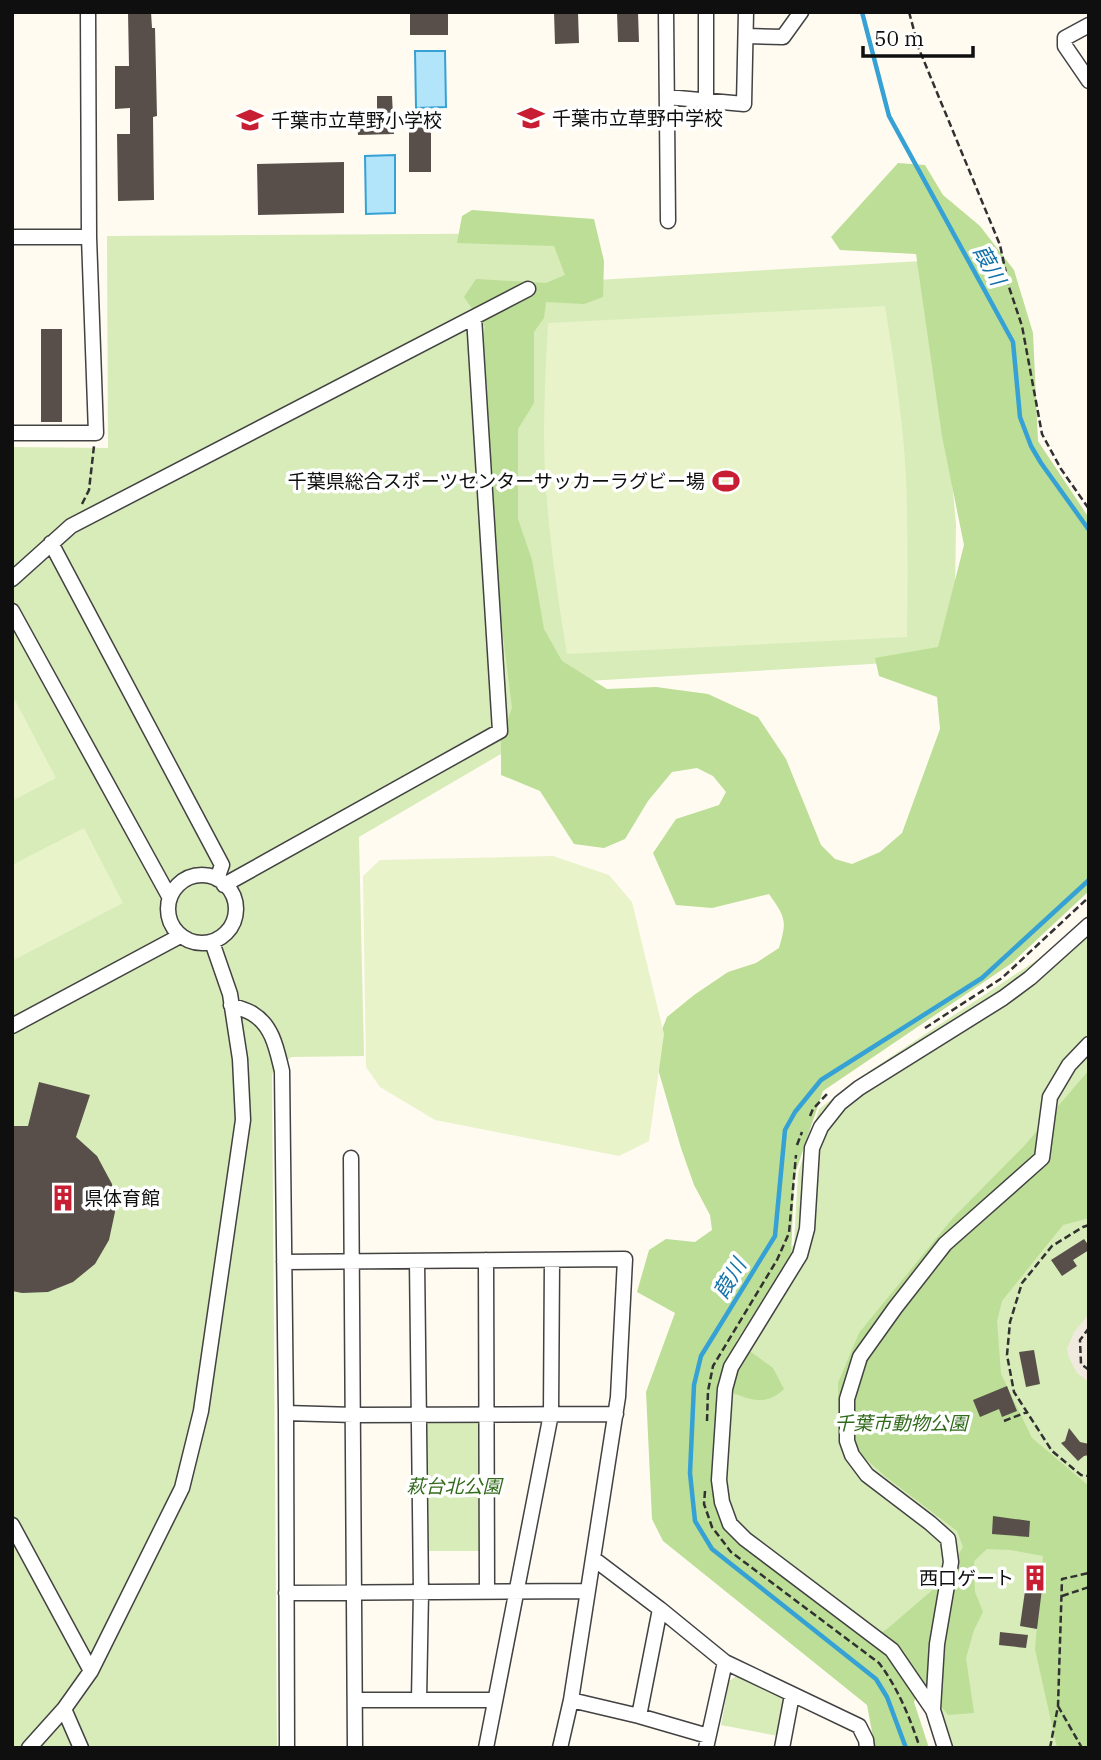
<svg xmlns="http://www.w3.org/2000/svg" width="1101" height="1760" viewBox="0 0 1101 1760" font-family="'IBM Plex Serif','Noto Sans JP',serif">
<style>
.green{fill:#d7ecb8}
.forest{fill:#bcde96}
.pitch{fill:#e8f3ca}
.plaza{fill:#f0eade}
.water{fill:#b2e4fa;stroke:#35a1d5;stroke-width:2}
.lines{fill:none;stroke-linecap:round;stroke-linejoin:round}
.stream{stroke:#35a1d5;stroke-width:4.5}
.building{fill:#584f4b}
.minor-casing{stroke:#424242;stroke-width:17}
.path{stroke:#313131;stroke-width:2.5;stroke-dasharray:7 3.5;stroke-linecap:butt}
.minor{stroke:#fff;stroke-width:14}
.labels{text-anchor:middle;stroke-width:7;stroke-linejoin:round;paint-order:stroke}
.poi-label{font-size:19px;fill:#0f0f0f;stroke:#fff;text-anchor:start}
.park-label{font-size:19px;font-style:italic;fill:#316b1b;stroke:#fff}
.water-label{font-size:21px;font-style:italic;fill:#1071a9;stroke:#fff}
</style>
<rect width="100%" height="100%" fill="#fffbf1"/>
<path class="green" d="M579 233 580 281 922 261 933 277 956 524 954 659 520 685 518 744 359 837 364 1056 291 1057 272 1074 277 1748H12V447L108 448 107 236Z
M1089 914V1748H948L946 1740 893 1660 723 1523 714 1360 794 1244 798 1173 819 1109 871 1070 1046 954Z
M481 1421V1551H427L426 1422Z
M737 1676 781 1697 785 1703 778 1736 721 1725 729 1681Z"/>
<path class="forest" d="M898 163 925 165 943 195 980 226 1014 270 1033 333 1038 441 1089 518V891L1012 963 823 1091 794 1177 791 1259 736 1341 773 1368 784 1389C763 1410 743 1396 720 1388L721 1516 868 1640 887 1629 943 1581 963 1547 957 1531 886 1477 839 1435 838 1383 859 1333 952 1219 1025 1145 1089 1070V1218L1063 1225 1002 1301 997 1321 1001 1374 1032 1438 1089 1486V1748H1057L1035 1649 1043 1556 1011 1550 987 1549 974 1561 975 1592 983 1612 974 1630 966 1658 974 1713 948 1715 921 1682 914 1702 929 1748H875L867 1705 663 1541 652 1519 646 1392 675 1313 637 1292 649 1250 666 1239 695 1242 712 1230 710 1215 694 1185 681 1148 653 1052 667 1017 694 995 728 972 756 963 779 948C787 921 786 918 769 894L712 908 676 905 653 853 676 819 719 805 726 792 713 776 697 768 672 772 648 801 625 839 604 848 574 844 540 791 501 775V738L512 708 473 393 485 327 464 297 476 279 546 283 565 275 554 246 457 243 462 216 472 210 594 219 604 261 603 297 584 304 546 302 544 318 534 332V403L518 429V519L532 560 544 629 562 661 607 689 656 687 708 694 758 717 786 759 821 845 835 859 852 864 880 852 902 833 940 729 937 697 879 676 875 658 938 647 964 545 942 436 916 254 840 250 831 237Z"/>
<path class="pitch" d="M885 306C894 362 903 419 906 476 908 530 908 583 907 637L567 654C558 599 550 545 546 489 542 434 545 379 548 323Z
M15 700 56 778 12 801V702Z
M84 828 123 903 12 961V865Z
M553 856 609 875 632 902 664 1034 649 1141 619 1156 435 1120 380 1087 366 1067 363 876 380 860Z"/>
<path class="plaza" d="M1089 1314V1382L1077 1373 1069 1358 1067 1349 1074 1332Z"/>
<path class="water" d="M415 51H445L446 107 416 108Z
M395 155V213L366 214 365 156Z"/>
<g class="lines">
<path class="stream" d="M862 12 889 116 1013 342 1020 417 1031 446 1041 463 1089 530
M906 1748 887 1697 876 1679 712 1549 695 1521 690 1473 694 1385 701 1356 775 1236 785 1130 795 1112 821 1080 982 978 1089 880"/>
</g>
<path class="building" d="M128 12H151L152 28H155L157 116 153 117 154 200 118 201 117 134H130V108L115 109V66H129Z
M410 12H448V35H410Z
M554 12H578L579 43 555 44Z
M617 12H638L639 42H618Z
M377 96H392L394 134 358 135 357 122 377 121Z
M431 127V172H409V128Z
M344 162V213L258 215 257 164Z
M41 329H62V422H41Z
M39 1082 90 1095 76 1137 97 1156 112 1184 115 1212 109 1240 95 1264 73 1282 48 1292 22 1293 12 1291V1126H28Z
M1084 1239 1089 1246V1250L1073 1260 1077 1266 1062 1276 1051 1260Z
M1034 1350 1040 1384 1026 1387 1019 1352Z
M1007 1386 1017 1411 1002 1417 999 1409 980 1417 973 1400Z
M1069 1428 1080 1442 1089 1444V1455L1084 1456 1078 1461 1061 1443 1065 1441Z
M993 1516 1030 1521 1029 1537 992 1534Z
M1029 1563 1045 1565 1037 1629 1020 1626Z
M1000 1632 1028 1635 1026 1648 999 1645Z"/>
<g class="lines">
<g class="minor-casing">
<path id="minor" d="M666 12 668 221
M706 12V101
M1089 25 1065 38V46L1089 81
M746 36 783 37 801 12
M667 97 744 104 746 12
M12 237H89
M12 433H96L89 237 88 12
M51 543 222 865 217 879
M12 579 71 526 528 289
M12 611 170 898
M168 909a34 34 0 1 1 68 0a34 34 0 1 1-68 0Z
M224 885 500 731 474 317
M231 1005C238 1008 247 1010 253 1014 273 1026 277 1051 282 1071L286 1413 287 1748
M12 1026 180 936
M351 1158 355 1748
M486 1260 487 1591
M417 1261 421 1592 419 1700
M284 1262 625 1259 618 1397 571 1700 560 1748
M286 1413 354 1415 616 1414
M12 1525 91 1671
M594 1559 660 1609 725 1662 859 1726 866 1740 867 1748
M286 1593 587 1591
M355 1700H494
M571 1700 639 1716 708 1736
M64 1709 81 1748
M933 1709 937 1644 951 1562 948 1539 930 1523 867 1475 852 1455 847 1441V1399L860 1357 895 1308 945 1244 1042 1158 1050 1097 1069 1065 1089 1044
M639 1716 660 1609
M29 1748 64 1709 91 1671 182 1488 201 1411 243 1120 240 1059 230 994 212 942
M486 1748 551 1414 552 1260
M706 1748 725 1662
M782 1748 792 1695
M945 1748 933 1710 892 1650 745 1539 730 1524 722 1502 719 1480 725 1389 731 1367 800 1255 807 1229 812 1148 821 1127 840 1103 859 1088 1003 998 1030 978 1089 925"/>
</g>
<path class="path" d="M909 12 919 49 1000 245 1009 287 1022 326 1042 434 1061 469 1089 509
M82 504 89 490 94 446
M925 1028 1002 978 1089 897
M810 1116 813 1109 827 1094
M797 1145 802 1132
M1089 1225 1083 1227 1052 1246 1022 1283 1010 1322 1007 1355 1014 1392 1052 1451 1081 1475 1089 1476
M1089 1328 1080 1340 1081 1364 1089 1370
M707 1421 708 1391 713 1366 777 1260 789 1233 796 1155
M1004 1421 1027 1412
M705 1491 704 1504 712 1527 731 1552 879 1663C898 1688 910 1718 920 1748
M1062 1596 1089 1587
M1058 1706 1082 1748
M1050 1748 1058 1706 1062 1579 1089 1573"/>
<use href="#minor" class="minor"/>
</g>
<defs>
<g id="school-bare" transform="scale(2.1)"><path d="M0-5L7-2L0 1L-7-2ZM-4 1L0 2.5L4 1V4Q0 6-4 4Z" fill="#c81e33" stroke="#fff" stroke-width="2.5" paint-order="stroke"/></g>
<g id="stadium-bare" transform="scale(2.1)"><path d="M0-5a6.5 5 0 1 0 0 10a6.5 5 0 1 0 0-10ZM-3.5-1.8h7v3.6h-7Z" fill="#c81e33" stroke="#fff" stroke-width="2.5" paint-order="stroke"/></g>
<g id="building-bare" transform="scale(2.1)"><path d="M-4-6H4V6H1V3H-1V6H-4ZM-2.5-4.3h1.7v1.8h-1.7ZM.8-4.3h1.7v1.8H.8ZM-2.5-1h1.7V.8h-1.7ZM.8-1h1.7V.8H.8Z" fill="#c81e33" stroke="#fff" stroke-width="2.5" paint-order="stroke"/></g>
</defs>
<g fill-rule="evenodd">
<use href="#school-bare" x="531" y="118"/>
<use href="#school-bare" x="250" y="120"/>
<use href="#stadium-bare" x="726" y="481"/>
<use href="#building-bare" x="63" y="1198"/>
<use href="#building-bare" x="1035" y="1578"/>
</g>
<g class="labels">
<g class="poi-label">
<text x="552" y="125">千葉市立草野中学校</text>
<text x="271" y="127">千葉市立草野小学校</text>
<text x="705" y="488" text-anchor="end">千葉県総合スポーツセンターサッカーラグビー場</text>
<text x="84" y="1205">県体育館</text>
<text x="1014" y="1585" text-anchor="end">西口ゲート</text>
</g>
<g class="park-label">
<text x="901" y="1430">千葉市動物公園</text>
<text x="454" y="1493">萩台北公園</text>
</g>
<g class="water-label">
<text transform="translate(989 265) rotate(61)" y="7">葭川</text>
<text transform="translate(730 1279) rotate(-59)" y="7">葭川</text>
</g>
</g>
<rect width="1101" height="1760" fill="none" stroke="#0f0f0f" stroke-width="28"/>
<path d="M863 46v10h110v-10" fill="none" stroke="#0f0f0f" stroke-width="3.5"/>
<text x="874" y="46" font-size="21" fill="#0f0f0f" stroke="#ffffff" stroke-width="5" paint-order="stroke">50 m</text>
</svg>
